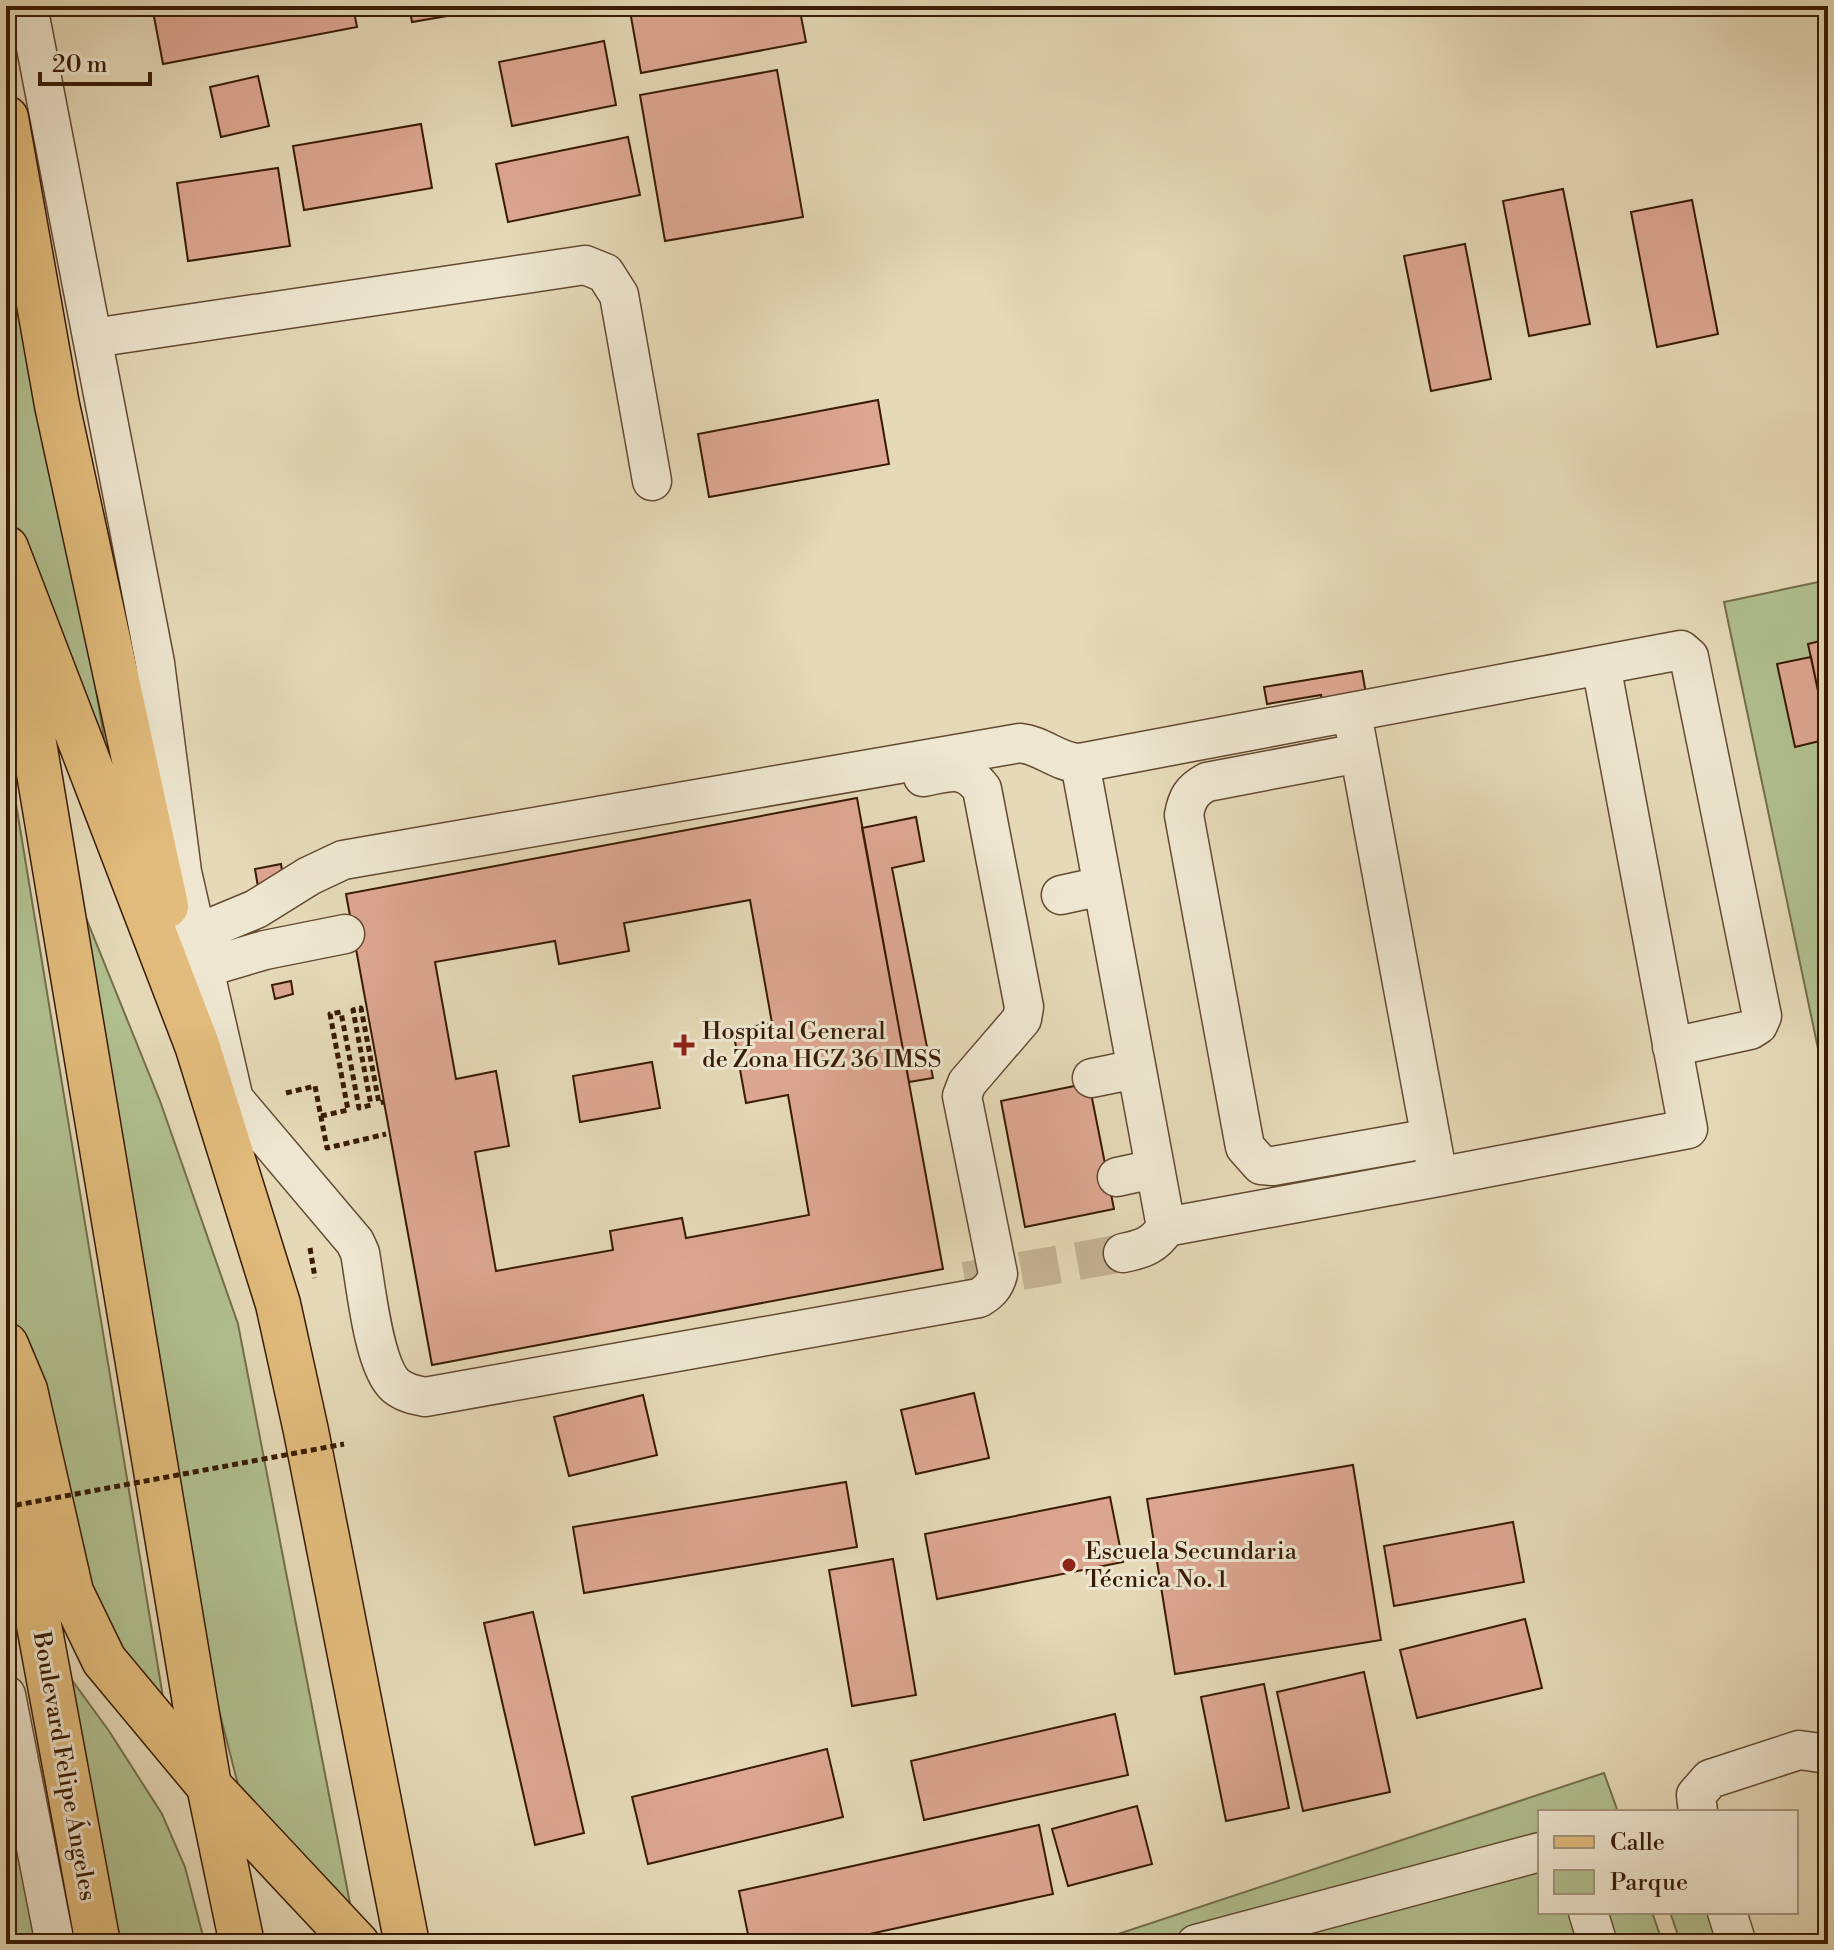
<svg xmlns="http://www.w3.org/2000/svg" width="1834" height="1950" viewBox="0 0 1834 1950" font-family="'Libre Bodoni',serif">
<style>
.green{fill:#b1c090;stroke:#746e4a;stroke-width:2}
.building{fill:#dda691;stroke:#381b04;stroke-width:2;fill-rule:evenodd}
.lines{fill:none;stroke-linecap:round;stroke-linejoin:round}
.minor-tunnel{stroke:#c2b393;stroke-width:38;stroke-dasharray:38 19;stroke-linecap:butt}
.minor-casing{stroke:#634a31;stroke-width:41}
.major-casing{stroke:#381b04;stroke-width:47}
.highway-casing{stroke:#381b04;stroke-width:47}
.path{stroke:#381b04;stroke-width:5;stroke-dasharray:6 4;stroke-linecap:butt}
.minor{stroke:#eee6d0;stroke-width:38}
.major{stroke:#e2bc7c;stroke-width:44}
.highway{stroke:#e2bc7c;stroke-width:44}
.path-bridge{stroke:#381b04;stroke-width:5;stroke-dasharray:6 4;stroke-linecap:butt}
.poi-dot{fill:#8f2418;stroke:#eee6d0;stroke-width:3}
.labels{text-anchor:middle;stroke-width:6;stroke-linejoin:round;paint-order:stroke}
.poi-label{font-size:24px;fill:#381b04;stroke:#eee6d0;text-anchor:start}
.street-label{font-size:24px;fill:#381b04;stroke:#eee6d0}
</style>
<rect width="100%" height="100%" fill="#e5d9b7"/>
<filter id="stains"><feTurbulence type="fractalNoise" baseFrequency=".0025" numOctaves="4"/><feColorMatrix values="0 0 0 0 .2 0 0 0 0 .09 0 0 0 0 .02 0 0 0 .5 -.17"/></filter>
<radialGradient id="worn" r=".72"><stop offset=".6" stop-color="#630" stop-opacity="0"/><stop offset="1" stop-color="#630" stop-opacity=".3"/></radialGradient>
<path class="green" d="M6 216 79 589 119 827 14 541 6 496Z
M1828 580V1096L1724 602Z
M6 743 170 1740 96 1650 29 1404 6 1309Z
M57 846 160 1101 238 1324 354 1924 256 1855 204 1652Z
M58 1661 109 1731 162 1814 185 1867 205 1944H93Z
M6 1758 43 1944H6Z
M1604 1773 1618 1812H1540V1912H1652L1663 1944H1088Z
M1670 1912H1711L1722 1944H1681Z"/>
<path class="building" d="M152 6H353L357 27 163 64Z
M409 6H505L412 22Z
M659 6H799L806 42 641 73 630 11Z
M604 41 616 105 512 126 499 62Z
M777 70 803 217 665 241 640 95Z
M258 76 269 126 221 137 210 87Z
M421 124 432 188 304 210 293 146Z
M628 137 640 195 508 222 496 164Z
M278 168 290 246 188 261 177 183Z
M1563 189 1590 324 1529 336 1503 201Z
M1692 200 1718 334 1657 347 1631 212Z
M1465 244 1491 379 1431 391 1404 256Z
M878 400 889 464 709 497 698 434Z
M1828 639V738L1808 644Z
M1811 657 1828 739 1795 747 1777 664Z
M1362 671 1366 694 1322 701 1321 695 1267 704 1264 687Z
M857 798 943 1269 432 1365 346 894Z
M916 817 924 861 892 868 933 1078 909 1082 862 828Z
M281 864 284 883 258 887 255 869Z
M750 900 772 1023 733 1030 746 1103 788 1095 809 1215 686 1238 682 1218 610 1231 613 1250 496 1271 475 1152 509 1146 496 1071 456 1079 435 962 555 941 559 964 629 951 624 923ZM652 1062 660 1108 580 1122 573 1076Z
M291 981 293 994 275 999 272 985Z
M1089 1083 1114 1209 1025 1227 1001 1101Z
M974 1393 989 1458 916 1474 901 1410Z
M643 1395 657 1455 569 1476 554 1417Z
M1353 1465 1381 1640 1175 1674 1147 1499Z
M846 1482 857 1547 584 1593 573 1527Z
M1110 1497 1123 1562 937 1599 925 1534Z
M1513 1522 1524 1582 1394 1606 1384 1546Z
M893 1559 916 1695 852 1706 829 1570Z
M533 1612 584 1833 535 1845 484 1623Z
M1525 1619 1542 1688 1417 1718 1400 1650Z
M1364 1672 1390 1792 1303 1811 1277 1692Z
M1264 1684 1289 1808 1226 1821 1201 1697Z
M1115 1714 1128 1775 924 1820 911 1761Z
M827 1749 843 1817 648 1864 632 1797Z
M1137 1806 1152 1864 1068 1886 1052 1829Z
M1039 1825 1053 1894 824 1944H750L739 1891Z"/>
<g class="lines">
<path class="minor-tunnel" d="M965 1281 1123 1253"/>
<g class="minor-casing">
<path id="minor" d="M28 6 155 663 182 872 237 1113
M93 338 585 265 605 273 619 295 652 481
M1601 665 1681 650 1689 657 1762 1016 1758 1025 1750 1030 1672 1047
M1359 753 1207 782C1192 790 1187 798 1184 815L1245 1147 1261 1165 1273 1166 1431 1138
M1080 763 1166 1227C1155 1245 1143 1249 1123 1253
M1061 895 1102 886
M196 934 256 909 309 876 343 860 1020 743C1042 745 1058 763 1080 763L1601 665 1688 1129 1438 1177 1352 713
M204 968 265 950 345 934
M1092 1078 1136 1069
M234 1099 355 1242 360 1253C366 1285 373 1366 396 1386 405 1393 414 1395 425 1397L979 1298C989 1292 995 1286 998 1274L962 1096 967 1083 1022 1019 1024 1007 982 789C964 765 950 772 923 777
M1117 1177 1154 1169
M1166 1227 1438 1177
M6 1695 55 1944
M1698 1812 1696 1795 1710 1779 1799 1750 1828 1754
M1588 1912 1598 1944
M1727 1912 1737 1944
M1196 1944 1540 1852"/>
</g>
<g class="major-casing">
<path id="major" d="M6 118 57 405 166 906
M6 548 197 1045 278 1304 306 1431 407 1944
M13 618 209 1786 242 1944"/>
</g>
<g class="highway-casing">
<path id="highway" d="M6 1345 25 1390 71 1592 104 1660 209 1786 357 1944
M6 1447 98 1944"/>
</g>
<path class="path" d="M286 1093 315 1086 327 1148 386 1134
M321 1116 348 1110 330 1014 341 1012 359 1108 371 1105 353 1010 361 1008 379 1103 384 1102
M310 1248 315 1278"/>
<use href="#minor" class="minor"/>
<use href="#major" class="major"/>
<use href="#highway" class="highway"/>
<path class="path-bridge" d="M6 1507 344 1444"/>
</g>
<g class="poi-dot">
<path d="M680 1033h8v8h8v8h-8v8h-8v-8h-8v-8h8z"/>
<circle cx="1069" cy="1565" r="8"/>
</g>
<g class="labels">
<g class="poi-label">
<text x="702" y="1039">Hospital General<tspan x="702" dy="28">de Zona HGZ 36 IMSS</tspan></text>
<text x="1085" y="1559">Escuela Secundaria<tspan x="1085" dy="28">Técnica No. 1</tspan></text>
</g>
<g class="street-label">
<text transform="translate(65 1766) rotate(80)" y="8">Boulevard Felipe Ángeles</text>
</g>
</g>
<rect width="1834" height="1950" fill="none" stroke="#e5d9b7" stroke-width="32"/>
<rect x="8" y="8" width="1818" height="1934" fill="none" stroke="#381b04" stroke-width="4"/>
<rect x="16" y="16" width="1802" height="1918" fill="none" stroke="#381b04" stroke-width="2"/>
<rect x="1538" y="1810" width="260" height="104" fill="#eee6d0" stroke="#a5957e" stroke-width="2"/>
<rect x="1554" y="1836" width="40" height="12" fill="#e2bc7c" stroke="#a5957e" stroke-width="2"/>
<text x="1610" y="1850" font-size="24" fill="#381b04">Calle</text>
<rect x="1554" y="1870" width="40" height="24" fill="#b1c090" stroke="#a5957e" stroke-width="2"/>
<text x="1610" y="1890" font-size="24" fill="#381b04">Parque</text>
<path d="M40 72v12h110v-12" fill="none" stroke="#381b04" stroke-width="4"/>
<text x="52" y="72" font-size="24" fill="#381b04" stroke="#eee6d0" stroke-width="6" paint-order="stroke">20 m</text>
<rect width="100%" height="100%" filter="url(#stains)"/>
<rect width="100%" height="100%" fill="url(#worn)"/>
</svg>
